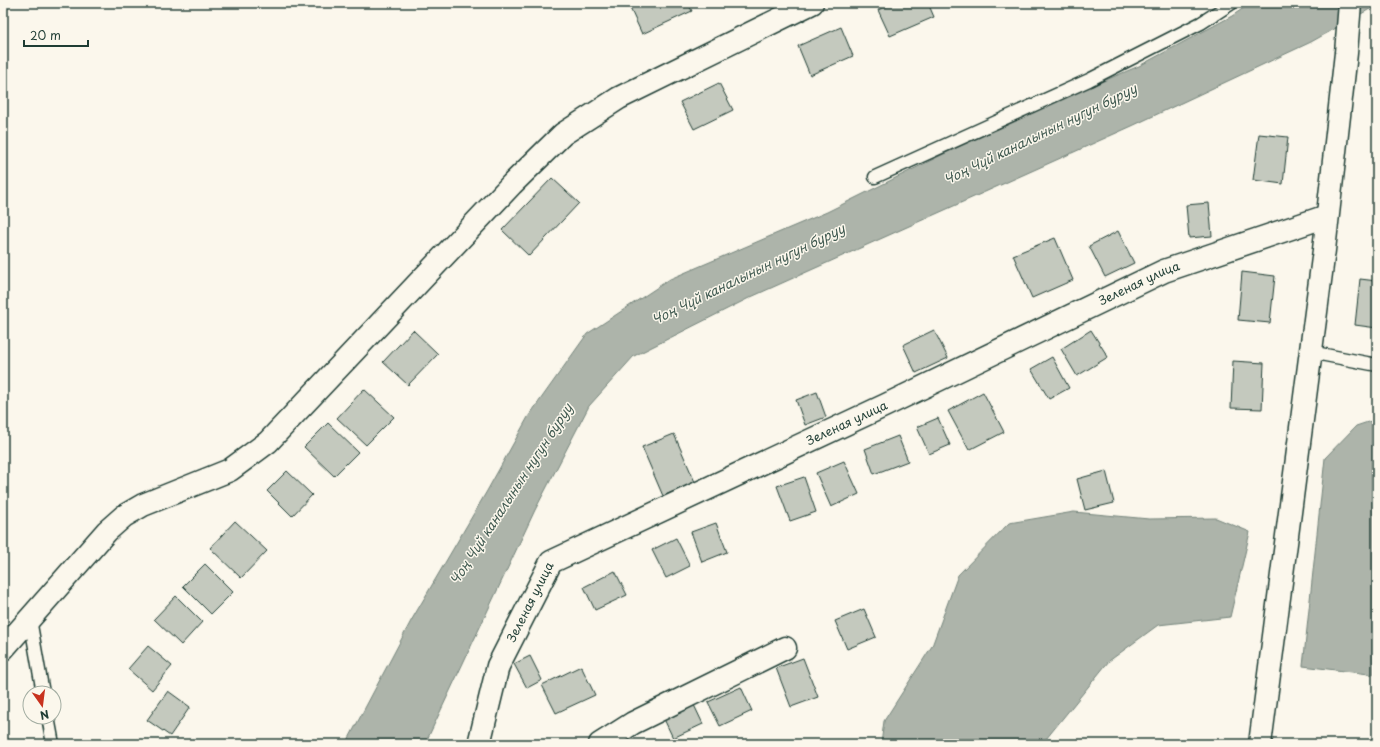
<svg xmlns="http://www.w3.org/2000/svg" width="1380" height="747" viewBox="0 0 1380 747" font-family="'Playpen Sans',sans-serif">
<style>
.water{fill:#adb4aa;stroke:#74847b}
.building{fill:#c4c9be;stroke:#1f3d34}
.lines{fill:none;stroke-linecap:round;stroke-linejoin:round}
.service-casing{stroke:#1f3d34;stroke-width:15}
.minor-casing{stroke:#1f3d34;stroke-width:25}
.tertiary-casing{stroke:#1f3d34;stroke-width:25}
.service{stroke:#fbf7ec;stroke-width:12}
.minor{stroke:#fbf7ec;stroke-width:22}
.tertiary{stroke:#fbf7ec;stroke-width:22}
.labels{text-anchor:middle;stroke-width:3;stroke-linejoin:round;paint-order:stroke}
.street-label{font-size:12px;fill:#1f3d34;stroke:#fbf7ec}
.water-label{font-size:13px;font-style:italic;fill:#425b52;stroke:#fbf7ec}
</style>
<rect width="100%" height="100%" fill="#fbf7ec"/>
<filter id="ink" filterUnits="userSpaceOnUse"><feTurbulence type="fractalNoise" baseFrequency=".025" numOctaves="2"/><feDisplacementMap in="SourceGraphic" scale="8" xChannelSelector="R" yChannelSelector="G"/><feConvolveMatrix kernelMatrix="1 2 1 2 8 2 1 2 1" color-interpolation-filters="sRGB"/></filter>
<g filter="url(#ink)">
<path class="water" d="M1251 3H1377V5L1311 42 1132 126 751 297 634 356 589 406 535 510 425 744H346L411 621 487 491 528 417 587 334 670 279 827 212 1018 117 1139 66 1232 16Z
M1377 419V675L1303 666 1325 458 1356 426Z
M1074 512 1149 519 1216 518 1250 532 1230 617 1158 625 1109 661 1042 744H881L884 721 932 646 958 575 1009 523Z"/>
<path class="building" d="M640 3H688L692 11 642 34 630 8Z
M894 3H928L934 17 890 36 878 10Z
M841 27 853 56 810 75 798 46Z
M719 83 733 110 694 129 680 102Z
M1259 134 1288 137 1283 184 1253 180Z
M552 178 579 203 529 256 502 230Z
M1209 203 1212 236 1189 238 1186 205Z
M1118 231 1134 263 1105 277 1089 246Z
M1055 238 1073 280 1032 298 1013 255Z
M1242 272 1275 276 1270 323 1238 320Z
M1360 279 1377 281V328L1355 325Z
M413 330 438 354 408 385 383 362Z
M934 330 948 358 916 373 903 345Z
M1091 330 1108 357 1077 376 1061 349Z
M1052 357 1069 388 1049 399 1031 369Z
M1233 361 1264 363 1262 409 1231 408Z
M364 389 394 417 366 445 337 418Z
M817 392 826 417 805 425 796 400Z
M983 392 1004 432 969 450 948 411Z
M938 418 950 445 929 454 917 427Z
M328 423 358 452 334 476 304 447Z
M674 434 695 482 663 496 642 447Z
M898 436 908 461 874 474 865 449Z
M844 461 859 494 831 507 816 473Z
M287 471 312 495 292 516 267 491Z
M1106 471 1114 503 1085 510 1077 479Z
M804 477 816 512 790 521 777 486Z
M235 521 267 551 241 578 210 548Z
M716 523 727 552 702 562 691 532Z
M676 538 690 566 666 578 652 550Z
M205 564 233 592 211 614 183 586Z
M615 571 627 595 595 610 584 587Z
M176 596 202 622 181 645 154 619Z
M864 609 876 637 847 649 835 621Z
M148 646 172 666 152 690 128 669Z
M530 656 542 680 527 688 514 664Z
M803 658 818 697 791 707 776 668Z
M581 666 595 695 556 713 542 685Z
M741 687 752 711 720 726 708 702Z
M168 691 190 707 170 736 147 720Z
M694 705 703 724 673 738 664 719Z"/>
<g class="lines">
<g class="service-casing">
<path id="service" d="M875 177 1089 80 1201 23 1232 3
M1310 352 1377 365
M30 619 43 693
M48 717 53 744"/>
</g>
<g class="minor-casing">
<g id="minor">
<path d="M3 649 107 531 124 516 143 505 230 470 268 442 512 184 563 134 619 98 812 3"/>
<path id="s1" d="M479 744 498 666 551 562 886 405 1164 271 1327 216"/>
<path d="M600 744 633 723 785 648"/>
</g>
</g>
<g class="tertiary-casing">
<path id="tertiary" d="M1260 744 1324 250 1346 53 1350 3"/>
</g>
<use href="#service" class="service"/>
<use href="#minor" class="minor"/>
<use href="#tertiary" class="tertiary"/>
</g>
</g>
<g class="labels">
<g class="street-label">
<text dy="4" stroke="none"><textPath href="#s1" startOffset="848">Зеленая улица</textPath></text>
<text dy="4" stroke="none"><textPath href="#s1" startOffset="524">Зеленая улица</textPath></text>
<text dy="4" stroke="none"><textPath href="#s1" startOffset="152">Зеленая улица</textPath></text>
</g>
<g class="water-label">
<text transform="translate(1040 134) rotate(-26)" y="5">Чоң Чүй каналынын нугун буруу</text>
<text transform="translate(748 274) rotate(-26)" y="5">Чоң Чүй каналынын нугун буруу</text>
<text transform="translate(511 494) rotate(-57)" y="5">Чоң Чүй каналынын нугун буруу</text>
</g>
</g>
<rect width="1380" height="747" fill="none" stroke="#fbf7ec" stroke-width="16"/>
<rect x="8" y="8" width="1364" height="731" fill="none" stroke="#1f3d34" stroke-width="1.5" filter="url(#ink)"/>
<g transform="translate(42 705) rotate(166)"><circle r="19" fill="#fbf7ec" stroke="#a3ada2"/>
<path d="M0-3L7 15L0 10L-7 15Z" fill="#c8321e"/>
<text y="-6" font-size="11" font-weight="bold" text-anchor="middle" fill="#1f3d34">N</text>
</g>
<path d="M24 40v6h64v-6" fill="none" stroke="#1f3d34" stroke-width="2"/>
<text x="30" y="40" font-size="12" fill="#1f3d34" stroke="#fbf7ec" stroke-width="3" paint-order="stroke">20 m</text>
</svg>
